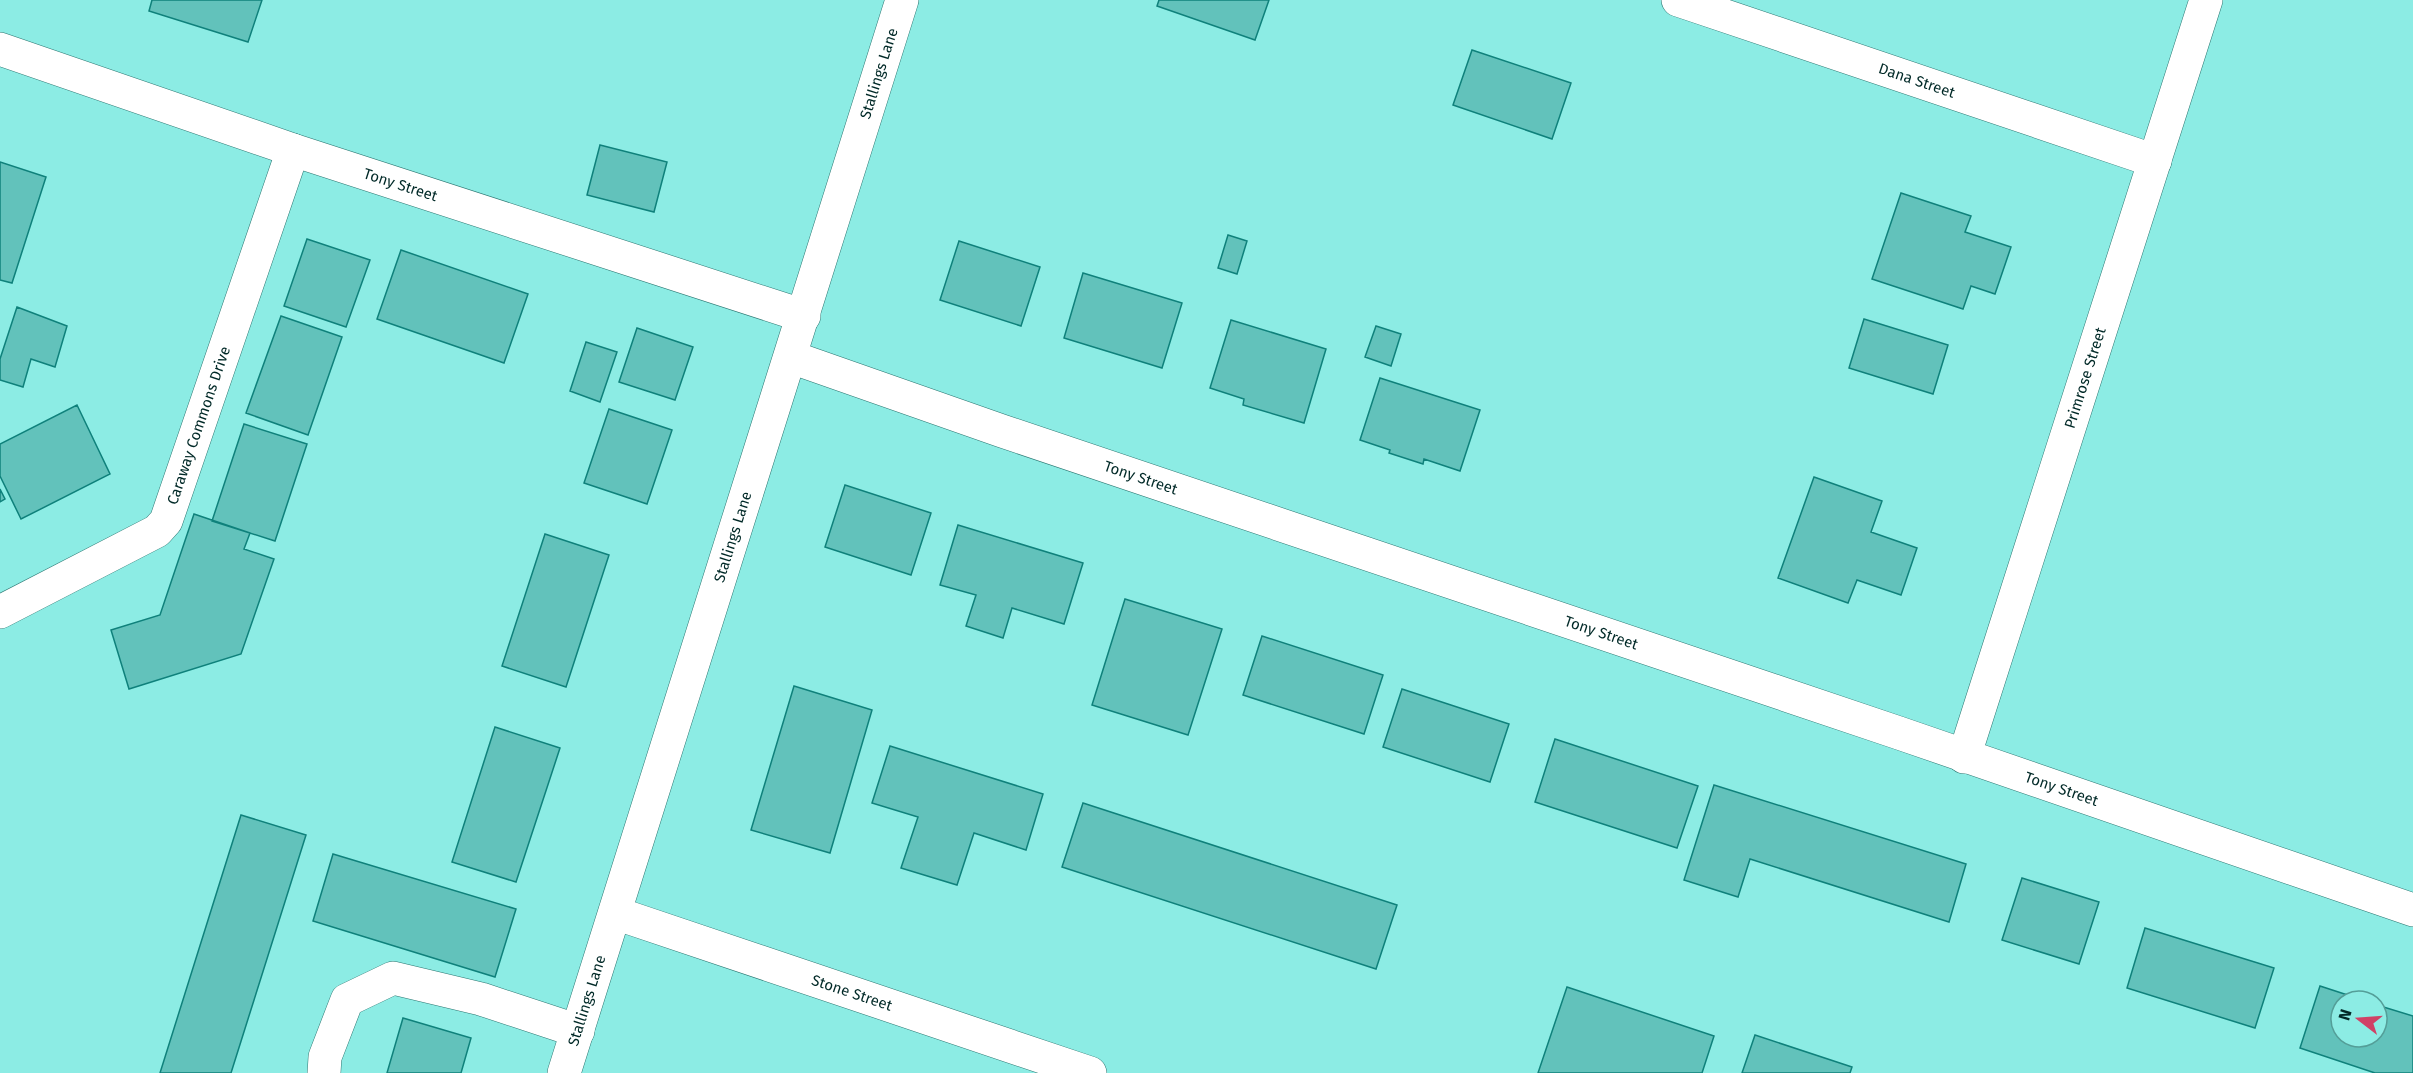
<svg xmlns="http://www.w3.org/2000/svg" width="2413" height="1073" viewBox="0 0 2413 1073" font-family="'Fira Sans',sans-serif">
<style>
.building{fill:#62c2bb;stroke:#0f817b;stroke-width:1.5}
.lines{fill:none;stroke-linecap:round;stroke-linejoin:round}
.minor-casing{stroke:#2c7772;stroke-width:34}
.minor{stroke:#fff;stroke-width:33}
.labels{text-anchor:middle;stroke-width:6;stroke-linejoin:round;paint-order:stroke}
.street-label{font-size:15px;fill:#002927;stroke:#8cece4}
</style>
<rect width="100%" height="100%" fill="#8cece4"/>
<path class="building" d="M152 0H262L248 42 149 11Z
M1159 0H1269L1255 40 1157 6Z
M1472 50 1571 83 1552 139 1453 105Z
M600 145 667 162 654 212 587 195Z
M0 162 46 177 12 283 0 280Z
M1901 193 1971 216 1965 232 2011 247 1995 294 1971 286 1963 309 1872 279Z
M1228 235 1247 241 1237 274 1218 268Z
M307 239 370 260 346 327 284 306Z
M959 241 1040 267 1021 326 940 300Z
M401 250 528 294 504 363 377 319Z
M1083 273 1182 303 1162 368 1064 338Z
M17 307 67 326 55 367 31 359 23 387 0 380V359Z
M281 316 342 337 308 435 246 413Z
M1864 319 1948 345 1933 394 1849 368Z
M1231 320 1326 349 1304 423 1243 405 1244 399 1210 388Z
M1376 326 1401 334 1391 366 1365 357Z
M637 328 693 347 675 400 619 382Z
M586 342 617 352 600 402 570 391Z
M1380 378 1480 410 1460 471 1424 459 1423 464 1389 453 1390 450 1360 440Z
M77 405 110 474 21 519 0 476V444Z
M609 409 672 430 647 504 584 483Z
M244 424 307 444 275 541 212 521Z
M1814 477 1882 501 1871 532 1917 548 1901 595 1857 580 1848 603 1778 578Z
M845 485 931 513 911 575 825 547Z
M0 489 5 499 0 502Z
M194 514 250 533 244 549 274 559 241 654 129 689 111 630 160 615Z
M958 525 1083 563 1064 624 1012 608 1003 638 966 626 976 595 940 585Z
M545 534 609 555 566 687 502 666Z
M1125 599 1222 629 1188 735 1092 705Z
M1262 636 1383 675 1364 734 1243 695Z
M794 686 872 710 830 853 751 830Z
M1402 689 1509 724 1490 782 1383 747Z
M495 727 560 748 516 882 452 862Z
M1555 739 1698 786 1677 848 1535 802Z
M890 746 1043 794 1026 850 974 833 957 885 901 868 918 817 872 803Z
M1714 785 1966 864 1949 922 1750 859 1738 897 1684 880Z
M1083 803 1397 905 1376 969 1062 867Z
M241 815 306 835 231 1073H160Z
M333 854 516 909 495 977 313 921Z
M2022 878 2099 902 2079 964 2002 940Z
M2145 928 2274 968 2255 1028 2127 988Z
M2320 986 2366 1001H2341V1037H2377V1005L2413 1016V1073H2375L2300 1048Z
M1567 987 1714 1036 1702 1073H1538Z
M403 1018 471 1038 461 1073H387Z
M1755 1035 1852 1067 1850 1073H1742Z"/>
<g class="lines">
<g class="minor-casing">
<g id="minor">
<path id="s1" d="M1678 0 2155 161"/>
<path id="s2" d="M0 49 293 150 804 316"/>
<path id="s3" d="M791 357 1002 431 1899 733 2413 910"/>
<path id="s4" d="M0 612 157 531 166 521 293 150"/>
<path id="s5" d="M1964 757 2206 0"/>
<path id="s6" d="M615 913 1090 1073"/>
<path d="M324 1073 325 1057 347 1000 393 978 481 999 578 1031"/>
<path id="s7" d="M564 1073 902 0"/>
</g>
</g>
<use href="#minor" class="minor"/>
</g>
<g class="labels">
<g class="street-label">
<text dy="5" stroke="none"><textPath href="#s7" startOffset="1048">Stallings Lane</textPath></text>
<text dy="5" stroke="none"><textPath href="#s1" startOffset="252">Dana Street</textPath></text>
<text dy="5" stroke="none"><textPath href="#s2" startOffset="423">Tony Street</textPath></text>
<text dy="5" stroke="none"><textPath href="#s5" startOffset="398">Primrose Street</textPath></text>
<text dy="5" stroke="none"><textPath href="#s4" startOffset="291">Caraway Commons Drive</textPath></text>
<text dy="5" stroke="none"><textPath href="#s3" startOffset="370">Tony Street</textPath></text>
<text dy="5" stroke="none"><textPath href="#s7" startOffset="562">Stallings Lane</textPath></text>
<text dy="5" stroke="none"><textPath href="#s3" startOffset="856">Tony Street</textPath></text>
<text dy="5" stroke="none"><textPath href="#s3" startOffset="1342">Tony Street</textPath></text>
<text dy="5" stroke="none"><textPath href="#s6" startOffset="250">Stone Street</textPath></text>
<text dy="5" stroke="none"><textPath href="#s7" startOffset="76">Stallings Lane</textPath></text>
</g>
</g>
<g transform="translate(2359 1019) rotate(287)"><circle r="28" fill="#8cece4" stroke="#549e98" stroke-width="1.5"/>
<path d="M0-4.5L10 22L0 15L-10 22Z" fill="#d04166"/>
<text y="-9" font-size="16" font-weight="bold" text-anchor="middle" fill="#002927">N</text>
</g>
</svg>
